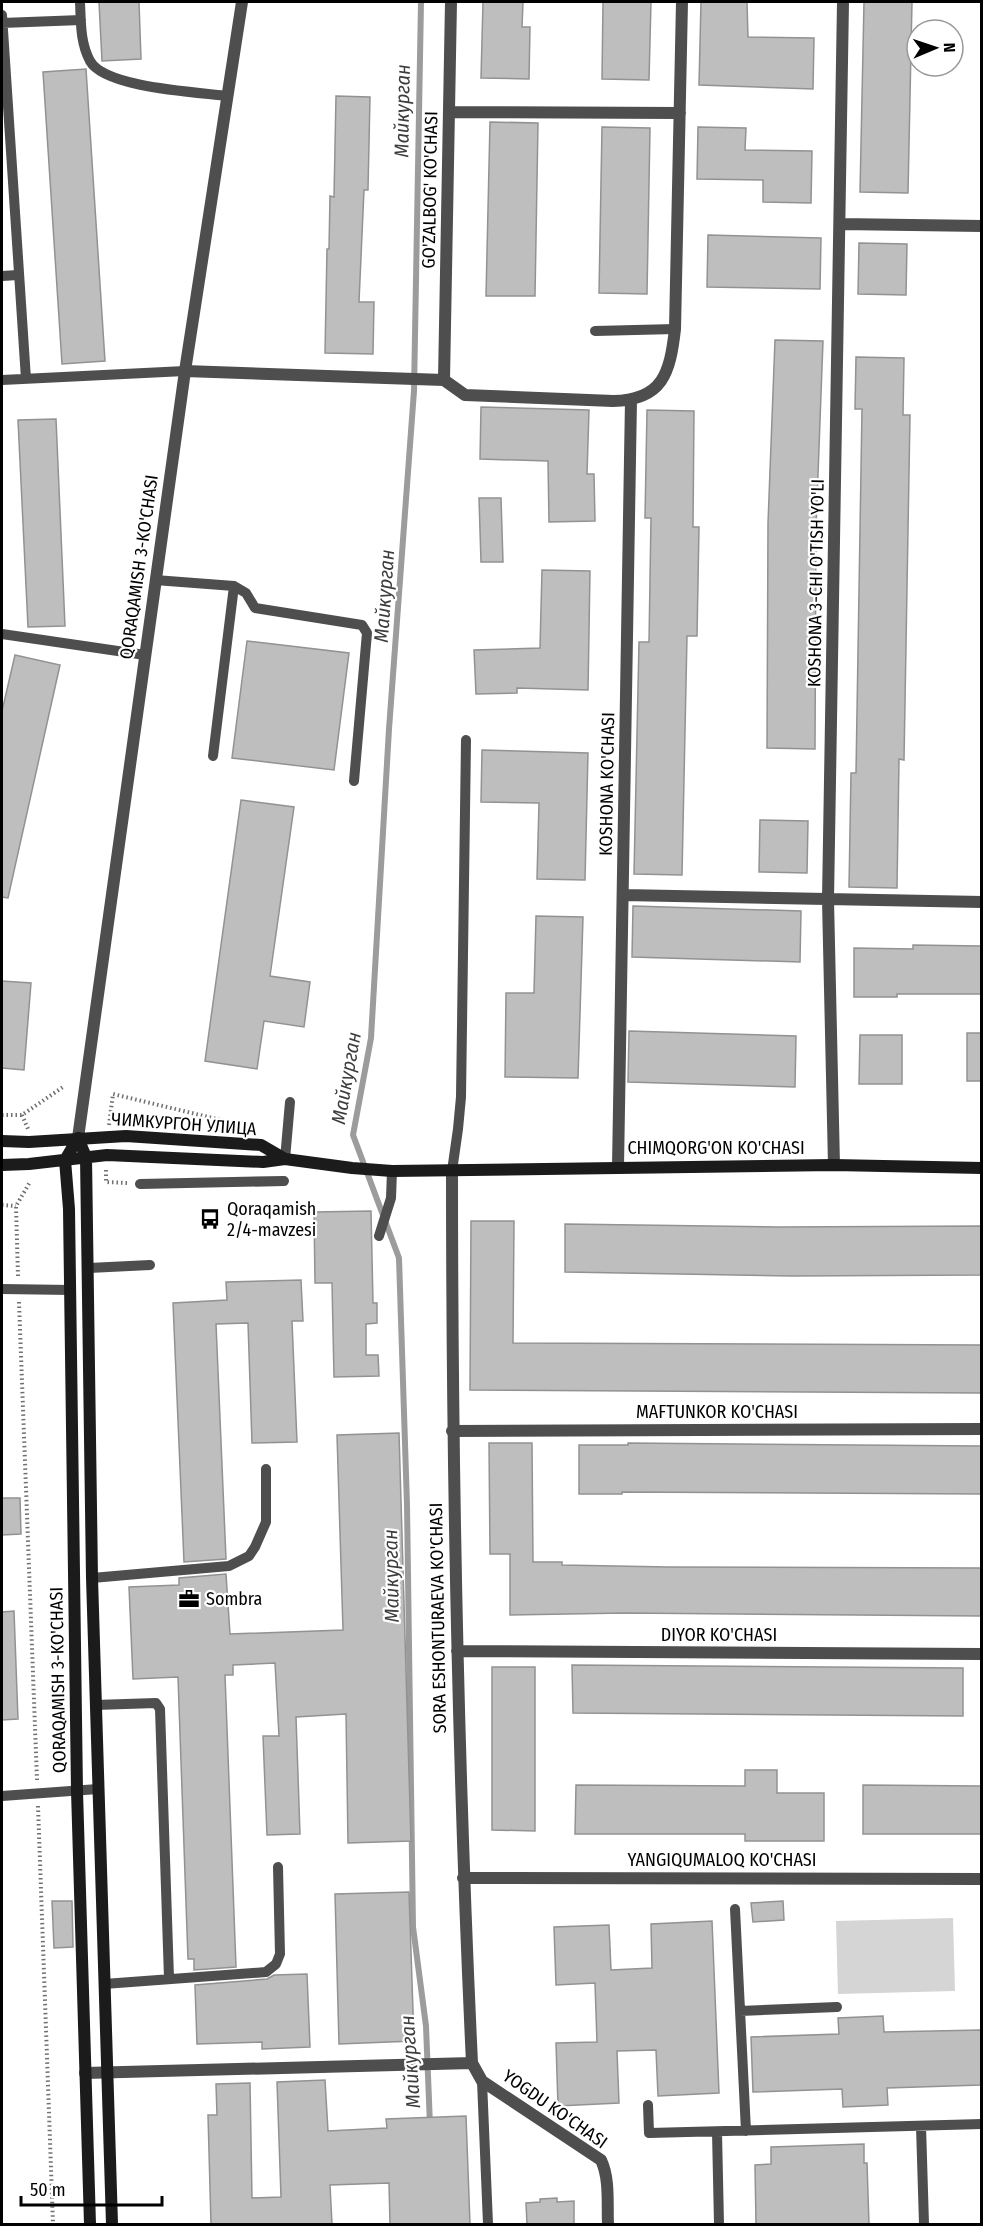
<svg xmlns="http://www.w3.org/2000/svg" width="983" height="2226" viewBox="0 0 983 2226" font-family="'Fira Sans Condensed',sans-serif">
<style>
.green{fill:#d5d5d5}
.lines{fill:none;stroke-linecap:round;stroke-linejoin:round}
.stream{stroke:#9c9c9c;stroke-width:6}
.building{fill:#bebebe;stroke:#929292;stroke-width:1.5}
.path{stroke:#707070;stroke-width:4;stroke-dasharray:1.5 3;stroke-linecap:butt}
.lane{stroke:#4e4e4e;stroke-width:10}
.street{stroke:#4e4e4e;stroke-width:12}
.secondary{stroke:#1b1b1b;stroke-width:12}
.labels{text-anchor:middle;stroke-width:4.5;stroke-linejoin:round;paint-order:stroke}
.street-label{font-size:18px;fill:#000;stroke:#fff}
.poi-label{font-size:18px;fill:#000;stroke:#fff;text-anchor:start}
.water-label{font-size:20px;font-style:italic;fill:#3d3d3d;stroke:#fff}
</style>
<rect width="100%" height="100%" fill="#fff"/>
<path class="green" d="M953 1918 955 1991 838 1994 836 1921Z"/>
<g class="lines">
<path class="stream" d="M421 2 414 391 389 729 371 1038 353 1135 399 1258 407 1505 413 1927 426 2026 430 2125"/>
</g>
<path class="building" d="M99 2H139L141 59 102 61Z
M483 2H523L522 27H530L529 79 481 78Z
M603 2H651L649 80 602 79Z
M701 2H747L748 37 814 38 813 89 699 85Z
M864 2H912L908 193 860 192Z
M86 69 105 361 62 364 43 72Z
M336 96 370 97 368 190H364L359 302H374L373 354 325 353 327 249H329L330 196 334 197Z
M490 122 538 123 535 296H486Z
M602 127 650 128 647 294 599 293Z
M698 127 746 128 745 150 812 151 811 203 763 202V180L697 179Z
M708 235 821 238 820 289 707 287Z
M859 243 907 244 906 295 858 294Z
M775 340 823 341 816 528 815 749 767 748 768 523Z
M856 357 904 358 903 415H910L904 760 899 759 897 888 849 887 851 773H856L862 409H855Z
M481 407 589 410 587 474H594L595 521 549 522 548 461 480 459Z
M647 410 694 411 693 527H699L697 636H687L682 875 634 874 639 642H649L651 518H645Z
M56 419 65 626 28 627 18 420Z
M479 498H501L503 562H481Z
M542 570 590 571 588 690 517 688V693L476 694 474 650 540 648Z
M247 641 349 653 334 770 232 758Z
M15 655 60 665 8 898 2 897V711Z
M482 750 588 753 585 880 537 879 539 803 481 802Z
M241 800 294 807 270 976 310 982 304 1027 264 1021 257 1069 205 1061Z
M760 820 808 821 807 873 759 872Z
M633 906 801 911 800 962 632 957Z
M536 916 583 917 578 1078 505 1077 506 993H534Z
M913 945 981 946V994H897V997H854V948L913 949Z
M2 981 31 983 24 1070 2 1068Z
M629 1031 796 1036 795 1087 628 1082Z
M967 1033H981V1081H967Z
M860 1035H902V1084H859Z
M371 1211 373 1303H377V1323L366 1324V1355H378L379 1376 334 1377 332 1283H315L314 1212Z
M471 1221H514L513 1343 981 1345V1393L470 1390Z
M565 1224 779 1227 981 1226V1275L792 1276 565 1272Z
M301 1280 303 1321H292L297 1442 252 1443 248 1323 216 1324 226 1559 184 1562 173 1303 227 1300 226 1282Z
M399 1433 411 1841 348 1843 346 1714 296 1717 300 1834 267 1835 263 1736H279L275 1663 233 1665V1675H225L236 1967 194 1970V1959H188L178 1677 133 1679 129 1587 179 1585V1578L226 1574 230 1634 343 1630 337 1435Z
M489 1443H532L533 1562H562V1565L668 1567 981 1568V1616L625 1613 510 1615V1554H490Z
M628 1443 981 1446V1494L622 1492V1494H579V1445H628Z
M2 1498H20L21 1534 2 1535Z
M14 1611 18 1719 2 1720V1612Z
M572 1665 963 1668V1716L573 1713Z
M492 1667H535V1831L492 1830Z
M745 1770H777V1793H824V1841H745V1834H575L576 1785 745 1786Z
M863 1785 981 1786V1834H863Z
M409 1892 414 2041 339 2044 335 1894Z
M52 1901H72L73 1947 54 1948Z
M783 1901 784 1920 753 1922 751 1903Z
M712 1921 719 2093 658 2096 656 2050 617 2051 619 2103 558 2106 556 2043 597 2042 595 1983 556 1985 554 1927 609 1925 611 1970 652 1968 651 1924Z
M307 1974 310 2047 262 2049V2042L197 2044 195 1985 267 1979 274 1975Z
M883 2016 884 2032 981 2030V2085L887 2088 888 2105 843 2107 842 2089 753 2092 751 2037 839 2034 838 2018Z
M325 2080 328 2131 387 2128 386 2119 466 2116 470 2224H390L389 2183 330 2185 332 2224H211L208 2115H217L216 2084 250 2083 252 2198 281 2197 277 2082Z
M864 2144V2163H867L869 2224H756L755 2165 771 2164V2147Z
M557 2198V2202L574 2201V2224H527L526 2203 540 2202V2199Z"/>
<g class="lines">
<path class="path" d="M2 1115H22L63 1087
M22 1115 28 1129
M109 1125 113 1094 254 1128
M106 1170V1182L128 1183
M2 1205 16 1206
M18 1276 16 1206 30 1182
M19 1302 37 1780
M38 1806 53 2224"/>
<path class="lane" d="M80 2C81 22 80 42 90 61 105 88 197 92 228 96
M2 15 26 379
M2 23 81 20
M2 276 18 275
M595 331 675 329
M2 380 185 371
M155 580 234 586 246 593 255 608 362 625 367 633 354 781
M2 634 145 655
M213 756 234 586
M285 1159 290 1102
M452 1171 458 1129 461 1097 466 740
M140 1184 284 1181
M379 1236 391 1198 392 1171
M89 1268 150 1265
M2 1289 71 1290
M92 1578 229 1566 249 1556 255 1547 266 1522V1469
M95 1705 156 1703 160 1709 169 1978
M2 1796 98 1789
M735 1909 746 2131
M104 1984 266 1972 276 1964 280 1954 278 1867
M740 2011 837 2007
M482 2081 488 2224
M648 2105 649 2133 982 2124
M921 2126 924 2224
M717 2132 719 2224"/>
<path class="street" d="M449 112 680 113
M840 224 982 226
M185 371 444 380 465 395 613 401C663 400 670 373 675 329L682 2
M444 380 451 2
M623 895 982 902
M78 1138 185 371 242 2
M834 1165 828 900 843 2
M618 1167 631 400
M452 1171C452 1469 458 1766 472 2063L482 2081 601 2160C610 2179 607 2204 608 2224
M452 1431 982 1429
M457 1651 982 1654
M463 1878 982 1879
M85 2073 472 2063"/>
<path class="secondary" d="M78 1138 65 1160 69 1209 77 1791 90 2224
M78 1138 86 1157 92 1578 112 2224
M2 1141 29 1142 126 1136 261 1145 285 1159
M2 1165 29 1164 107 1155 263 1162 285 1159 352 1168 392 1171 834 1165 982 1168"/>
</g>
<defs>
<g id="bus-bare" transform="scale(1.62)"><path d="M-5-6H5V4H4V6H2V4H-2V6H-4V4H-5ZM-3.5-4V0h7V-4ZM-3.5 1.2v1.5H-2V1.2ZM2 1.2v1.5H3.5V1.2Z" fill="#000" stroke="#fff" stroke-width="2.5" paint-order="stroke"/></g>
<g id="office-bare" transform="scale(1.62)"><path d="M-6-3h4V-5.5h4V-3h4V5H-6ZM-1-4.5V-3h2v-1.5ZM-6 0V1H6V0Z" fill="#000" stroke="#fff" stroke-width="2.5" paint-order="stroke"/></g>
</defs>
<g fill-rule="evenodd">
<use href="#bus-bare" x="210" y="1219"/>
<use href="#office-bare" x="189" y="1599"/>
</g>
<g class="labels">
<g class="street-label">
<text transform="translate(430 190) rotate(-89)" y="6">GO'ZALBOG' KO'CHASI</text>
<text transform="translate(139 567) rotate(-82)" y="6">QORAQAMISH 3-KO'CHASI</text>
<text transform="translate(816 583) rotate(-89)" y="6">KOSHONA 3-CHI O'TISH YO'LI</text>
<text transform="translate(607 784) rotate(-89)" y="6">KOSHONA KO'CHASI</text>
<text transform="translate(184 1124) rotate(4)" y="6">ЧИМКУРГОН УЛИЦА</text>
<text x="716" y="1154">CHIMQORG'ON KO'CHASI</text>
<text x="717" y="1418">MAFTUNKOR KO'CHASI</text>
<text transform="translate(438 1618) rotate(-91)" y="6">SORA ESHONTURAEVA KO'CHASI</text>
<text x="719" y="1641">DIYOR KO'CHASI</text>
<text transform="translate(58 1680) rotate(-91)" y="6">QORAQAMISH 3-KO'CHASI</text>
<text x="722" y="1866">YANGIQUMALOQ KO'CHASI</text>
<text transform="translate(555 2109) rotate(35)" y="6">YOGDU KO'CHASI</text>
</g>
<g class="poi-label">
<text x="227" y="1215">Qoraqamish<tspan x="227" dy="21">2/4-mavzesi</tspan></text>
<text x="206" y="1605">Sombra</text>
</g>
<g class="water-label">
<text transform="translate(402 111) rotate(-89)" y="7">Майкурган</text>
<text transform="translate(384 596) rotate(-86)" y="7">Майкурган</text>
<text transform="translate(346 1078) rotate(-80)" y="7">Майкурган</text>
<text transform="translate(391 1576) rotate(-91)" y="7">Майкурган</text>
<text transform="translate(410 2062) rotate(-94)" y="7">Майкурган</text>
</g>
</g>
<rect width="983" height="2226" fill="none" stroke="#000000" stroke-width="6"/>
<g transform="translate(935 48) rotate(88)"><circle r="28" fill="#ffffff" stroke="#999999" stroke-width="1.5"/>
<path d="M0-4.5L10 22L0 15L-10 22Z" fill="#000000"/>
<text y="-9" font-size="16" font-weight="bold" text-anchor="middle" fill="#000000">N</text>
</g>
<path d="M21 2196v9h141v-9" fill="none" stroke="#000000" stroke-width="3"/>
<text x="30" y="2196" font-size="18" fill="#000000" stroke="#ffffff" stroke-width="4.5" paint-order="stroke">50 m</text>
</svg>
